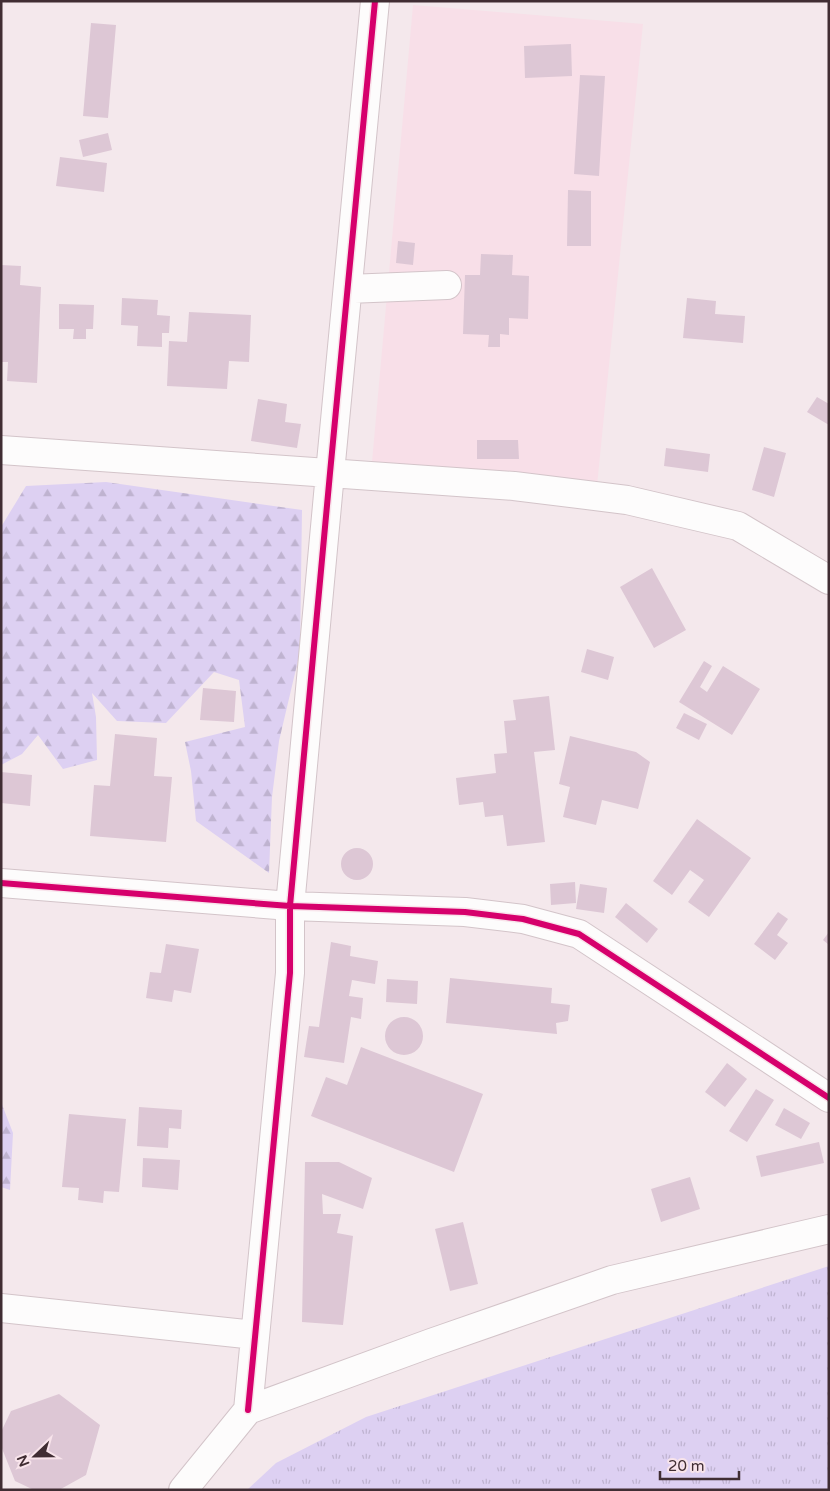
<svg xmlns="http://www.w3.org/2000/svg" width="830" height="1491" viewBox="0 0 830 1491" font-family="'Varela Round',sans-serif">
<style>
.built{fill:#f8dfe8}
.grass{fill:url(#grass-tufts)}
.forest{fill:url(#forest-firs)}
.building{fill:#ddc7d5}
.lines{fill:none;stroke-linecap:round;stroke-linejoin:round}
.minor-casing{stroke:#d3c4c9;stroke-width:30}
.minor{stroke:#fdfcfc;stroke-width:28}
.cycleway-casing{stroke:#f8e4eb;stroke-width:9}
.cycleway{stroke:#d6006c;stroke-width:6}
</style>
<defs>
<pattern id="grass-tufts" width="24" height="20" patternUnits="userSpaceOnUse" patternTransform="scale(1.25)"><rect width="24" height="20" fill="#ddd0f2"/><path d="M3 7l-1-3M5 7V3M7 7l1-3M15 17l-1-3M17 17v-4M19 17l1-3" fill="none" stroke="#bfb3d0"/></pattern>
<pattern id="forest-firs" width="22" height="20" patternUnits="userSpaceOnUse" patternTransform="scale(1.25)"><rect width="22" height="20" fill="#ddd0f2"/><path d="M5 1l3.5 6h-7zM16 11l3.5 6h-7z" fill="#bfb3d0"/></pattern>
</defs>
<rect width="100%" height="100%" fill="#f4e8ec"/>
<path class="built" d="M413 5 643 24 597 486 372 462Z"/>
<path class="grass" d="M829 1266V1490H247L276 1463 366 1417Z"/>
<path class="forest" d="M106 482 302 510 300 652 279 741 272 797 269 873 196 821 191 771 185 742 245 727 239 680 214 672 166 723 117 721 92 693 96 717 97 760 63 769 38 735 22 754 1 765V527L26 486Z
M1 1102 13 1133 10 1190 1 1187Z"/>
<path class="building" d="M91 23 116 25 108 118 83 116Z
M571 44 572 76 525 78 524 46Z
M580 75 605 76 599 176 574 174Z
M108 133 112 150 83 157 79 140Z
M60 157 107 163 104 192 56 186Z
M568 190 591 191V246H567Z
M398 241 415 243 413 265 396 263Z
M481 254 513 255 512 275 529 276 528 319 509 318V335L500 334V347H488L489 335 463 334 465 275H480Z
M1 265 21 266 20 285 41 287 37 383 7 381 8 362H1Z
M122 298 158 300 157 315 170 316 169 333H162V347L137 346 138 326 121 325Z
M687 298 716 301 715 314 745 316 743 343 683 338Z
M59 304 94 305 93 329H86V339H73L74 329H59Z
M189 312 251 315 249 362 229 361 227 389 167 386 169 341 187 342Z
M817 397 829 404V425L807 412Z
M258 399 287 404 285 422 301 424 297 448 251 441Z
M477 440H518L519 459H477Z
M764 447 786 453 774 497 752 490Z
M666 448 710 454 708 472 664 466Z
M652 568 686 630 654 648 620 587Z
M587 649 614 657 608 680 581 672Z
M704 661 712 666 700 687 707 692 723 666 760 689 732 735 679 702Z
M203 688 236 691 234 722 200 720Z
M549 696 555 750 534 752 545 842 507 846 503 815 485 817 483 802 459 805 456 778 496 773 494 754 507 753 504 721 516 720 513 700Z
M684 713 707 724 699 740 676 728Z
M115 734 157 738 154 776 172 777 166 842 90 836 94 785 110 786Z
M570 736 636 752 650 762 638 809 602 800 596 825 563 817 570 787 559 784Z
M1 772 32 775 30 806 1 803Z
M697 819 751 858 709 917 688 902 704 880 690 870 672 895 653 881Z
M341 864a16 16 0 1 1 32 0a16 16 0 1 1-32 0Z
M575 882 576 903 551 905 550 884Z
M580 884 607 888 604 913 576 909Z
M626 903 658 929 647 943 615 917Z
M778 912 788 919 777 935 788 943 775 960 754 944Z
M829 932V945L823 940Z
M331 942 351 946 350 956 378 961 375 984 352 980 349 996 363 998 361 1019 351 1017 344 1063 304 1057 309 1026 319 1027Z
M166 944 199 949 191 993 174 990 172 1002 146 998 150 972 161 973Z
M450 978 552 988 551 1003 570 1005 568 1021 556 1023 557 1034 446 1023Z
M387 979 418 981 417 1004 386 1002Z
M385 1036a19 19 0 1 1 38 0a19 19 0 1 1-38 0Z
M361 1047 483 1094 454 1172 311 1116 326 1077 347 1085Z
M727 1063 747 1079 725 1107 705 1092Z
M756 1089 774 1100 747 1142 729 1131Z
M139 1107 182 1110 181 1129 169 1128 168 1148 137 1146Z
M784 1108 810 1123 801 1139 775 1125Z
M69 1114 126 1119 119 1192 104 1191 103 1203 78 1200 79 1188 62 1187Z
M819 1142 824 1163 761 1177 756 1156Z
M143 1158 180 1160 178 1190 142 1187Z
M305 1162H339L372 1178 363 1209 322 1194 323 1214H341L337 1233 353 1236 343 1325 302 1322Z
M690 1177 700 1209 661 1222 651 1189Z
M463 1222 478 1284 450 1291 435 1229Z
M59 1394 100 1425 86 1475 59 1490H34L15 1481 1 1446V1432L11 1411Z"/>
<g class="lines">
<g class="minor-casing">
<path id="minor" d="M348 289 447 285
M1 450 514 486 627 500 738 526 829 580
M1 883 290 906 465 912 523 919 579 934 829 1098
M1 1308 255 1335
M248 1410 290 973V906L330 473 375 1
M183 1490 248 1410 431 1343 612 1280 829 1229"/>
</g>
<use href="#minor" class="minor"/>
<g class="cycleway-casing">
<path id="cycleway" d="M1 883 290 906 465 912 523 919 579 934 829 1098
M248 1410 290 973V906L330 473 375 1"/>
</g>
<use href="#cycleway" class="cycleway"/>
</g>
<rect width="830" height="1491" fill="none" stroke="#402d33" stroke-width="5"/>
<g transform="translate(35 1456) rotate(248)" stroke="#f8e4eb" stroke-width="4" paint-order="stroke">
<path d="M0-4L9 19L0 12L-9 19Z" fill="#402d33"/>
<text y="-8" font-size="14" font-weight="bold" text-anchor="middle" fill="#402d33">N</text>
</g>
<path d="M660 1471v8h79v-8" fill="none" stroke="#402d33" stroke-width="2.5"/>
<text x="668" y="1471" font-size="15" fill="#402d33" stroke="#f8e4eb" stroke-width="4" paint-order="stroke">20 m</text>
</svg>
